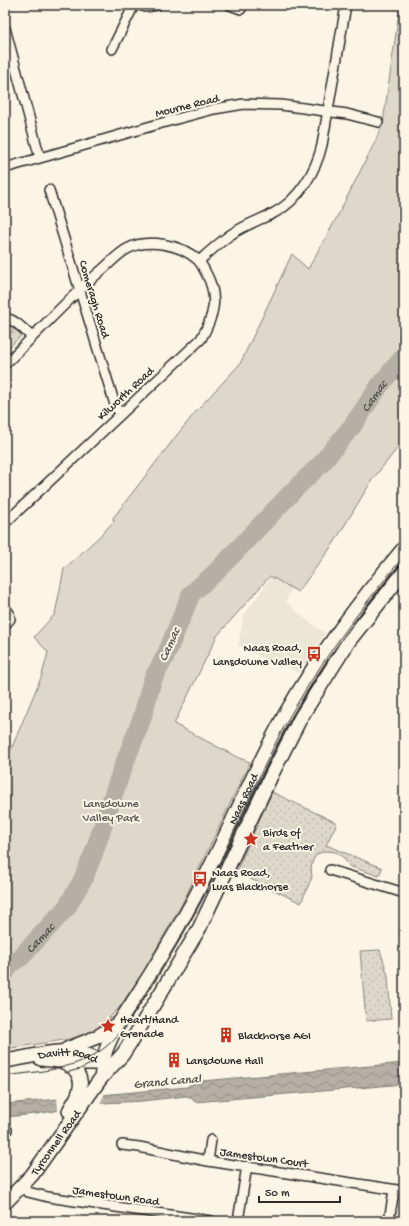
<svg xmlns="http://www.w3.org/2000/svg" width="409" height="1226" viewBox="0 0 409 1226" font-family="'Gochi Hand',sans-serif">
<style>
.built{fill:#ece6d7}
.grass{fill:url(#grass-dots);stroke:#84827a}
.green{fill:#ded8ca;stroke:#84827a}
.water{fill:url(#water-waves);stroke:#7d7b74}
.pier{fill:#fcf5e5}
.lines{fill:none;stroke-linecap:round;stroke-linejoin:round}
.river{stroke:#b4b0a5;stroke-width:19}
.minor-casing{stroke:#2b2b2b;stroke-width:12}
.secondary-casing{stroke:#2b2b2b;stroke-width:16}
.minor{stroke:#fcf5e5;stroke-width:9}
.secondary{stroke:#fcf5e5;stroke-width:13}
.tram{stroke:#2b2b2b;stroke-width:1}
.labels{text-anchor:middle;stroke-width:4;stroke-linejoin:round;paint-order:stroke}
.street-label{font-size:12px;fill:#2b2b2b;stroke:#fcf5e5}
.poi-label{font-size:12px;fill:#2b2b2b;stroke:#fcf5e5;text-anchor:start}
.park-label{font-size:12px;fill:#585653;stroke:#fcf5e5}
.water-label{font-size:13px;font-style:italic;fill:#545350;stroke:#fcf5e5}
</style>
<defs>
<pattern id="grass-dots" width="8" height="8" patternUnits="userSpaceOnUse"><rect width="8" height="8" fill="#ded8ca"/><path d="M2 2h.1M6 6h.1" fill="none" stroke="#bfbaae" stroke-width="1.8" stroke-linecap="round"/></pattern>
<pattern id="water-waves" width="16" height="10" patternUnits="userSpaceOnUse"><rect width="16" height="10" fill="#b4b0a5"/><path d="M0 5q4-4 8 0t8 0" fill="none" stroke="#938f87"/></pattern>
</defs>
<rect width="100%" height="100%" fill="#fcf5e5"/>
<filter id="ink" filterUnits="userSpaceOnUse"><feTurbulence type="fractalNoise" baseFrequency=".025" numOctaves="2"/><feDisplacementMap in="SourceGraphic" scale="8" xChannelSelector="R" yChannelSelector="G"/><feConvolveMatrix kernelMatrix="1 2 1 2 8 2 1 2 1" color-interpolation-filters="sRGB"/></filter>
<g filter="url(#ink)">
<path class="built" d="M272 576 293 586 286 601 305 619 325 633 299 673 283 665 281 668 238 645 244 615Z"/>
<path class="grass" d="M14 326 22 332V335L5 351V331L12 332Z
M272 792 337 823 326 845 382 868 379 876 349 866 344 858 336 852 326 851 317 854 313 860 311 868 312 877 301 903 236 872Z
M380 950 388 976 391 1019 366 1021 360 951Z"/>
<path class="green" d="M400 5H404V440L372 480 334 543 298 592 270 576 217 636 174 724 239 758 250 762 182 904 143 972 119 1008 99 1028 83 1036 64 1040 5 1049V764L42 675 48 652 34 637 55 614 64 569 101 535 114 521 113 518 177 435 198 409 240 364 292 254 308 269 337 217 375 142 383 123Z"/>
<path class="water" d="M404 1063V1084L195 1102 190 1097 186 1096 143 1101 103 1103 36 1114 5 1117V1104L187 1087 190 1085 191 1082Z"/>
<path class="pier" d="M105 1093 99 1106 58 1112 57 1097Z"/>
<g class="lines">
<path class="river" id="s1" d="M5 973 11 963 21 957 67 907 83 879 93 855 120 775 142 718 152 681 166 655 191 594 217 571 294 490 321 464 353 425 380 385 404 356"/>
<g class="minor-casing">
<path id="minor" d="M139 5 146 7 157 5
M230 5 241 9
M5 28 40 158
M112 49 134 5
M5 168 169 121 214 109 244 104 281 105 347 114 378 122
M49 190 116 408 121 413
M199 261C209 252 219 243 230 235 243 226 259 220 274 213 299 200 316 171 322 145L346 5
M5 318C16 320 24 330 32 337
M5 364C38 333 68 298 103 269 111 262 118 254 127 249 147 238 181 244 198 260 201 263 204 269 206 273 219 297 214 316 201 339L5 523
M5 608 9 613 10 619 5 625
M330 870 404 893
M5 1131 7 1130
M122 1145 139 1147 208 1161 404 1191
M208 1161 211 1140
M21 1186 28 1192 48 1197 211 1221
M238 1221 247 1166
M389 1221 394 1190"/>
</g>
<g class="secondary-casing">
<g id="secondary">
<path d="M67 1049 97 1037 117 1024"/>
<path d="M41 1059 77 1063H101"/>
<path id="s2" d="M5 1061C26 1058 57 1049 77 1052 86 1053 95 1058 103 1062L105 1069"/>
<path d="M63 1062C75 1066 84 1078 79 1092 77 1099 72 1105 69 1111"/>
<path id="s3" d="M101 1078C103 1067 103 1055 108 1045 115 1027 126 1013 136 997 154 969 171 941 187 912 223 847 250 776 287 711 321 652 360 600 404 548"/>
<path id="s4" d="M5 1203 32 1175 101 1078 123 1054 139 1029 199 929 272 774 301 717 349 641 404 572"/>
</g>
</g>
<use href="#minor" class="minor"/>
<use href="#secondary" class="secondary"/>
<path class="tram" d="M65 1073 80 1069 93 1063
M5 1076C41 1071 79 1070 108 1045 125 1030 136 1008 148 989 173 951 196 911 216 870 237 825 257 780 279 736 313 671 357 613 404 556"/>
</g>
</g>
<defs>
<g id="bus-bare" transform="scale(1.2)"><path d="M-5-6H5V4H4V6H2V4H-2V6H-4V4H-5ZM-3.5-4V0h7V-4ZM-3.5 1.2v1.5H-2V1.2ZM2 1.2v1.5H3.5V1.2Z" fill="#c8321e" stroke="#fcf5e5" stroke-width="2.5" paint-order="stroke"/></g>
<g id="sight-bare" transform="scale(1.2)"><path d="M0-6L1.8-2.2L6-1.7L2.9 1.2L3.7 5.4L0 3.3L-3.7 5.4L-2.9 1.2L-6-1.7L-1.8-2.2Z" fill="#c8321e" stroke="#fcf5e5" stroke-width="2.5" paint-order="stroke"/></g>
<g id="building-bare" transform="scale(1.2)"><path d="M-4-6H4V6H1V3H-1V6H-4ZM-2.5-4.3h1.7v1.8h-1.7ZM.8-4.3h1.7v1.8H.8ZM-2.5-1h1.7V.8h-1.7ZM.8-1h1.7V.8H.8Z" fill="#c8321e" stroke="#fcf5e5" stroke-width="2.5" paint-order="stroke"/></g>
</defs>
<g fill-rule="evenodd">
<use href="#bus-bare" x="314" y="654"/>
<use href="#sight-bare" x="251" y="839"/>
<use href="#bus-bare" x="200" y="879"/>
<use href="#sight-bare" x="108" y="1026"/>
<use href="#building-bare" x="226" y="1035"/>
<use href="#building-bare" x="174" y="1060"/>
</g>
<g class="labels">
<g class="street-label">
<text transform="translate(187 105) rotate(-14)" y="4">Mourne Road</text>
<text transform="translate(95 299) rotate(73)" y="4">Comeragh Road</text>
<text transform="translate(125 393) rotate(-43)" y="4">Kilworth Road</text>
<text dy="4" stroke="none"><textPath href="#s3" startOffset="315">Naas Road</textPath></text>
<text dy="4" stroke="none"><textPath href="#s2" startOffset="64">Davitt Road</textPath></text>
<text dy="4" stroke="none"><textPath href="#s4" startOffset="79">Tyrconnell Road</textPath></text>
<text transform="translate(264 1157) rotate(8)" y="4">Jamestown Court</text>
<text transform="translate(116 1195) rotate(8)" y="4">Jamestown Road</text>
</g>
<g class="poi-label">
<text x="302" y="651" text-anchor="end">Naas Road,<tspan x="302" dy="14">Lansdowne Valley</tspan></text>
<text x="263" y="836">Birds of<tspan x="263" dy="14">a Feather</tspan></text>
<text x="212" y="876">Naas Road,<tspan x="212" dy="14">Luas Blackhorse</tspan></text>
<text x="120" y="1023">Heart/Hand<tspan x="120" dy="14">Grenade</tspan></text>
<text x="238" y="1039">Blackhorse AGI</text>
<text x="186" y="1064">Lansdowne Hall</text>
</g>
<g class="park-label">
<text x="111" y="807">Lansdowne<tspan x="111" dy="14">Valley Park</tspan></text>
</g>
<g class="water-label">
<text dy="5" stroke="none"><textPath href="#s1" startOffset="699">Camac</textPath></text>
<text transform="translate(168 644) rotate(-66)" y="5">Camac</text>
<text dy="5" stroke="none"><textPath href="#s1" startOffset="50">Camac</textPath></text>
<text transform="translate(167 1080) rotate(-5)" y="5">Grand Canal</text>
</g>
</g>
<rect width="409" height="1226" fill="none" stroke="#fcf5e5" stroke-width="20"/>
<rect x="10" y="10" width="389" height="1206" fill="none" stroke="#2b2b2b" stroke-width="1.5" filter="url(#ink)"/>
<path d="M259 1196v6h81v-6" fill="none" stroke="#2b2b2b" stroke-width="2"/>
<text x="265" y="1196" font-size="12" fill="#2b2b2b" stroke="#fcf5e5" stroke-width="3" paint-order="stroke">50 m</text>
</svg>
